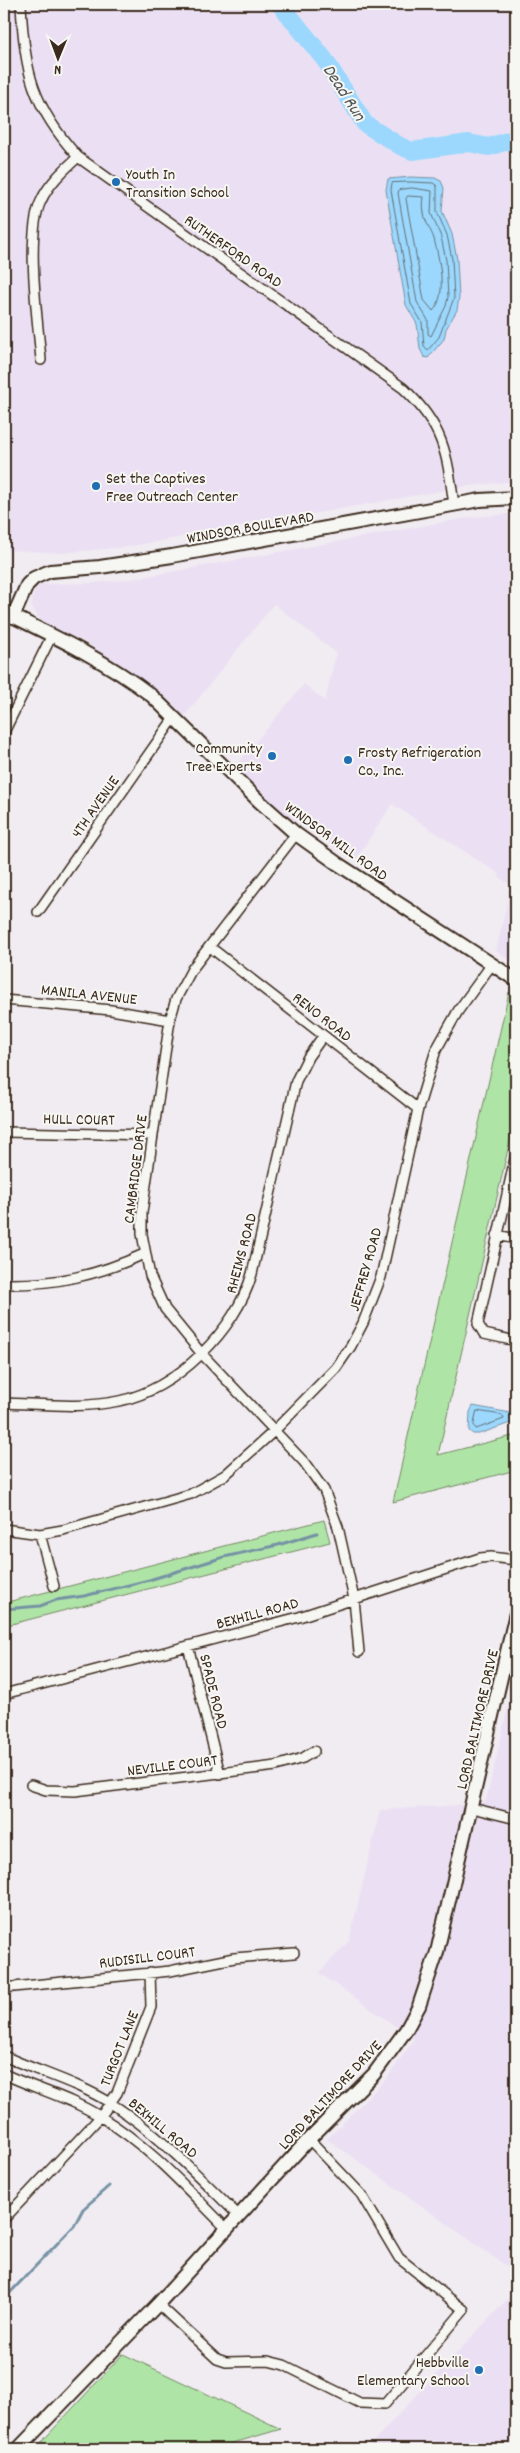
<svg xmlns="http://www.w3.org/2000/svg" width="520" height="2453" viewBox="0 0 520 2453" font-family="Dekko,sans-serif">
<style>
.built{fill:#ebe0f3}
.green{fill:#afe4a7;stroke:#758762}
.water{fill:#9cd8fd;stroke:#7592a4}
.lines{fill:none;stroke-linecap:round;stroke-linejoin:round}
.shore{stroke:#627077;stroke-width:1}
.stream{stroke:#7592a4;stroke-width:3}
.river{stroke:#9cd8fd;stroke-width:18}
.street-casing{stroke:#3b2a1e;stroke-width:12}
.secondary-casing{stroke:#3b2a1e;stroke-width:16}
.street{stroke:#f6f6f2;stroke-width:9}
.secondary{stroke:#f6f6f2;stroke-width:12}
.poi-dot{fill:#1f6fb2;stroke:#f6f6f2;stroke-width:2}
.labels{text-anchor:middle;stroke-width:4;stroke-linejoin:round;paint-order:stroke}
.poi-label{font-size:16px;fill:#3b2a1e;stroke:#f6f6f2;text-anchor:start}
.street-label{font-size:16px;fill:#3b2a1e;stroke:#f6f6f2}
.water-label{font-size:18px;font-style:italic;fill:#535656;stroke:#f6f6f2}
</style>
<rect width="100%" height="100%" fill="#f1ecf2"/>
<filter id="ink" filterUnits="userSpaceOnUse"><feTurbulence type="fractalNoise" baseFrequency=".02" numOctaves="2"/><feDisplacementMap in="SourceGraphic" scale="10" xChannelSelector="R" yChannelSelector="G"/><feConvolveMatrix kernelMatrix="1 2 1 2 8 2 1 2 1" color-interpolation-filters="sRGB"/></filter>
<g filter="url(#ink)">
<path class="built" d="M4 4H516V481L469 486 127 547 62 553 4 550Z
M516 513V964L496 951 511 885 499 877V874L392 804 355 861 293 820 233 769 304 684 325 701 336 653 274 604 183 718 132 672 84 642 41 622 31 606 34 591 40 584 92 583 132 579 466 518Z
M516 1674V2273L327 2139 387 2078 414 2039 319 1973 349 1941 380 1810 457 1805 486 1801Z
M516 2290V2449H366Z"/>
<path class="green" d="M509 992 516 1003V1114L438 1455 516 1435V1470L393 1502Z
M324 1520 330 1542 4 1626V1603Z
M123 2354 281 2429 213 2449H35Z"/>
<path class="water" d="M411 177 435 178 441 181 444 188 442 211 452 234 457 259 459 298 457 310 446 329 444 339 428 358 424 357 420 349 417 324 406 305 386 190 388 179Z
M473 1406 516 1414V1421L479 1434H473L469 1431 470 1412Z"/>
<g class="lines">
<path class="shore" d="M411 182 433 183 437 186V212L447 235 452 259 454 298 439 337 428 350 424 346 422 322 411 304 391 190 392 183Z
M412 188 432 191 431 213 441 237 446 260 448 297 446 306 431 336 428 334V320L417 302 398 193 399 190Z
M408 196 424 197C423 202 423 208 424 213 425 222 431 230 434 239 439 258 448 295 433 311L424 300 406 199Z
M477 1411 502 1415 504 1419 476 1429 474 1425Z"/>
<path class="stream" d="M4 1609 40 1606 56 1600 84 1596 149 1580 224 1557 278 1545 317 1533
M4 2299 74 2226 83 2209 109 2186"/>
<path class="river" d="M280 4 325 60 365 124 400 146 412 151 469 143 489 147 516 138"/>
<g class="street-casing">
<path id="street" d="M21 4C24 70 32 106 78 157L403 388C443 425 447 452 454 505
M41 360C38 321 25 234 41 201 49 183 64 170 78 157
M4 732 52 635
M296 834 192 969 176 999 170 1020 153 1135 142 1213V1234L150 1276 165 1309 201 1353 304 1462 324 1490 338 1527 345 1558 354 1599 359 1652
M38 912 174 718
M210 947 418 1109
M4 1000 111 1010 170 1020
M4 1132 153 1135
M516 1154 478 1324 484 1334 516 1341
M497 1235 516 1239
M4 1284C55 1285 98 1275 144 1254
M4 1403C41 1404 82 1409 119 1401 177 1389 236 1330 252 1274L296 1081 308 1057 323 1036
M4 1529 40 1534 63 1530 191 1494 225 1475 274 1431 336 1368 351 1346 363 1323 381 1277 418 1109 436 1050 458 1011 492 964
M40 1534 54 1586
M188 1646 220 1774
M4 1694 299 1617 480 1558 491 1557 516 1560
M31 1785 46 1790 75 1791 276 1766 303 1758 314 1751
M472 1808 512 1818 516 1816
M4 1988 170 1971 234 1958 294 1953
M4 2056C39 2072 79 2083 112 2104 159 2134 198 2176 238 2215
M4 2074C36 2089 71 2098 101 2117 149 2146 187 2189 226 2228
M4 2219 101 2116 117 2093 151 2007 150 1972
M158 2304 217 2359 226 2362 268 2361 284 2365 360 2403 385 2404 464 2310 399 2258 361 2194 309 2139"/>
</g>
<g class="secondary-casing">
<path id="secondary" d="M4 612C56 637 107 661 152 696L259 801 296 834 338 864 516 980
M13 617 27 585 34 578 50 571 100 567 172 556 480 500 516 498
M18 2449 158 2304 309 2139 374 2074 406 2030 419 2006 437 1952 516 1613"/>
</g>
<use href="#street" class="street"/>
<use href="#secondary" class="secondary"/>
</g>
</g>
<g class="poi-dot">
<circle cx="116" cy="182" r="5"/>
<circle cx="96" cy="486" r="5"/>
<circle cx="272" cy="756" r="5"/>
<circle cx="348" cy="760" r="5"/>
<circle cx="479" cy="2370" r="5"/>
</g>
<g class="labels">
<g class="poi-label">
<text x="126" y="179">Youth In<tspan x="126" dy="18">Transition School</tspan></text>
<text x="106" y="483">Set the Captives<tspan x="106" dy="18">Free Outreach Center</tspan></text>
<text x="262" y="753" text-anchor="end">Community<tspan x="262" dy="18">Tree Experts</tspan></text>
<text x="358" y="757">Frosty Refrigeration<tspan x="358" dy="18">Co., Inc.</tspan></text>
<text x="469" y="2367" text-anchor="end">Hebbville<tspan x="469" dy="18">Elementary School</tspan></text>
</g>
<g class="street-label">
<text transform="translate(234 250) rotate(35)" y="6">RUTHERFORD ROAD</text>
<text transform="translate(250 526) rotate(-10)" y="6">WINDSOR BOULEVARD</text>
<text transform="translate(94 806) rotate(-55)" y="6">4TH AVENUE</text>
<text transform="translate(337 840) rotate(36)" y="6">WINDSOR MILL ROAD</text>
<text transform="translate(89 993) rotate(6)" y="6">MANILA AVENUE</text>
<text transform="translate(323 1016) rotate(38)" y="6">RENO ROAD</text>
<text transform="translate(79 1118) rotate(1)" y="6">HULL COURT</text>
<text transform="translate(134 1169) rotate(-83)" y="6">CAMBRIDGE DRIVE</text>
<text transform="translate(240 1253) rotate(-75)" y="6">RHEIMS ROAD</text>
<text transform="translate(364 1269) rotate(-74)" y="6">JEFFREY ROAD</text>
<text transform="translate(257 1612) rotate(-15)" y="6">BEXHILL ROAD</text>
<text transform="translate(215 1691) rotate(76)" y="6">SPADE ROAD</text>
<text transform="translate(476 1719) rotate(-77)" y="6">LORD BALTIMORE DRIVE</text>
<text transform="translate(172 1764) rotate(-7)" y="6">NEVILLE COURT</text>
<text transform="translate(147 1956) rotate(-7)" y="6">RUDISILL COURT</text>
<text transform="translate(118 2048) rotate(-68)" y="6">TURGOT LANE</text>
<text transform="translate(329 2094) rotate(-47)" y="6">LORD BALTIMORE DRIVE</text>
<text transform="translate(164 2127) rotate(40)" y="6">BEXHILL ROAD</text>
</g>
<g class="water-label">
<text transform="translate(345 92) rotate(57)" y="6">Dead Run</text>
</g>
</g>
<rect width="520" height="2453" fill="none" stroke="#f6f6f2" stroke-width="20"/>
<rect x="10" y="10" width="500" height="2433" fill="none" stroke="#3b2a1e" stroke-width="2" filter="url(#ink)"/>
<g transform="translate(58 58) rotate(181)" stroke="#f6f6f2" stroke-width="4" paint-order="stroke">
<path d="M0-4L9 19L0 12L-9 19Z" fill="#3b2a1e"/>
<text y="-8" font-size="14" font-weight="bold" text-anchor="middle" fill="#3b2a1e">N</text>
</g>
</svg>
